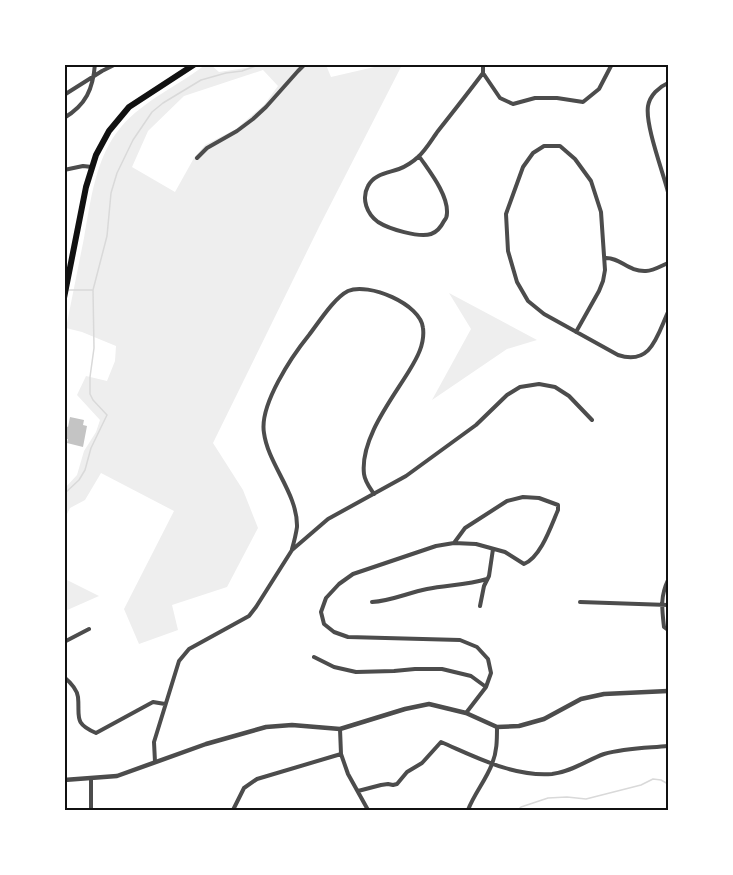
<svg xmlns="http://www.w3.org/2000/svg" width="733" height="875" viewBox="0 0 733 875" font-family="Ubuntu,sans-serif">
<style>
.green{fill:#eee;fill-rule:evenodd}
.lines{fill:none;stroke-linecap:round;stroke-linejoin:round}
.stream{stroke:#d9d9d9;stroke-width:1.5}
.building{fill:#c4c4c4}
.minor{stroke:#4c4c4c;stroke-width:4}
.tertiary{stroke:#4c4c4c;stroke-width:4.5}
.primary{stroke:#111;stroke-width:6}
.neatline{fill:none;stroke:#111;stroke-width:2}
</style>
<rect width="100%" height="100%" fill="#fff"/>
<path class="green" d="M205 65H211L219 72 252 67 255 65H326L331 77 383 65H402L320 225 213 443 243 490 258 528 227 587 172 605 178 630 139 644 124 609 174 511 101 473 85 500 70 508 65 518V488L77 475 84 451 96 432 100 420 77 395 86 376 107 381 115 361 116 346 82 332 66 328C72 298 78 268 84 238 91 200 95 158 121 127 144 100 178 86 205 65ZM263 70 278 86 264 105 236 129 205 145 194 158 175 192 132 167 148 131 184 96Z
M449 293 537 340 507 349 432 400 471 329Z
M64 579H65L99 596 65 611Z"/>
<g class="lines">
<path class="stream" d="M68 290H93
M64 494 79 480 85 470 91 448 107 415 93 400 90 394V377L94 348 93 290 107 236 111 193 117 173 133 140 152 112 163 103 201 80 226 73 242 71 261 64
M518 810 521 807 548 798 567 797 586 799 641 785 653 779 661 780 668 784"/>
</g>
<path class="building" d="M70 417 84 420 83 425 87 426 83 447 67 443 68 439H65L66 433 64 431 66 426 68 427Z"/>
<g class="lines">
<path class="minor" d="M483 64V73L500 98 513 104 535 98H557L583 102 599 89 612 64
M668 83C659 87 650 95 648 106 645 125 663 172 668 192
M64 95 102 71 116 64
M64 118C86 105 93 89 95 64
M419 156C429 171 448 194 447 213 447 217 446 219 444 221 441 227 437 232 431 234 419 238 389 229 378 222 367 214 361 199 368 186 374 174 388 173 399 169 405 167 414 161 418 157 426 150 432 139 438 131 453 112 468 93 483 73
M197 158 207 148 237 131 253 119 266 107 298 71 305 64
M64 170 83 166 92 167
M605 258C620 257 628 272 646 271 653 271 661 266 668 263
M576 332 599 291 603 281 605 270 601 212 591 181 575 159 560 146H544L533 153 523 167 506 214 508 251 517 282 528 301 544 314 618 355C651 366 657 336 668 312
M454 543 465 528 507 501 523 497 539 498 558 505V510C551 526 541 557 524 564L505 552 476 544 454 543 436 546 353 574 339 584 326 598 321 612 324 624 334 632 348 637 460 640 477 647 488 659 491 673 486 687 466 713
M292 549C294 542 296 534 297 527 298 494 268 464 264 433 259 405 292 356 309 335 319 322 334 298 348 291 368 282 421 304 423 328 425 344 417 358 409 371 392 399 360 439 364 474 365 482 370 488 374 494
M668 580C660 597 662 609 664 627L668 630
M372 602C391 601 407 593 427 589 447 585 467 585 487 579
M580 602 668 605
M480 606 484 586 489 576 493 549
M64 642 89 629
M314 657 334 667 356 672 394 671 415 669H442L471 676 486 687
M64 677C70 682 77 689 78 697 80 717 73 723 96 733L153 702 165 704
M340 729 341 754 348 774 368 810
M155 762 154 742 179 661 189 649 249 616 256 607 292 550 328 519 406 476 476 425 507 395 520 387 539 384 555 387 569 396 592 420
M91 779V810
M358 791 381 785 388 784 393 785 397 784 407 772 422 763 441 742C476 757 513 777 552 774 571 772 587 760 604 754 625 748 647 748 668 746
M233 810 244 788 257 779 341 754
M468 810C474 794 486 780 492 764 497 752 497 740 497 727"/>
<path class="tertiary" d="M64 780 117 776 206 744 266 727 292 725 340 729 405 709 429 704 466 713 497 727 519 726 544 719 581 699 604 694 668 691"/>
<path class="primary" d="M64 298 86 187 96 155 109 131 129 107 195 64"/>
</g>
<rect width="733" height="875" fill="none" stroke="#ffffff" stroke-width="132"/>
<rect x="66" y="66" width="601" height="743" class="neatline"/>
</svg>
